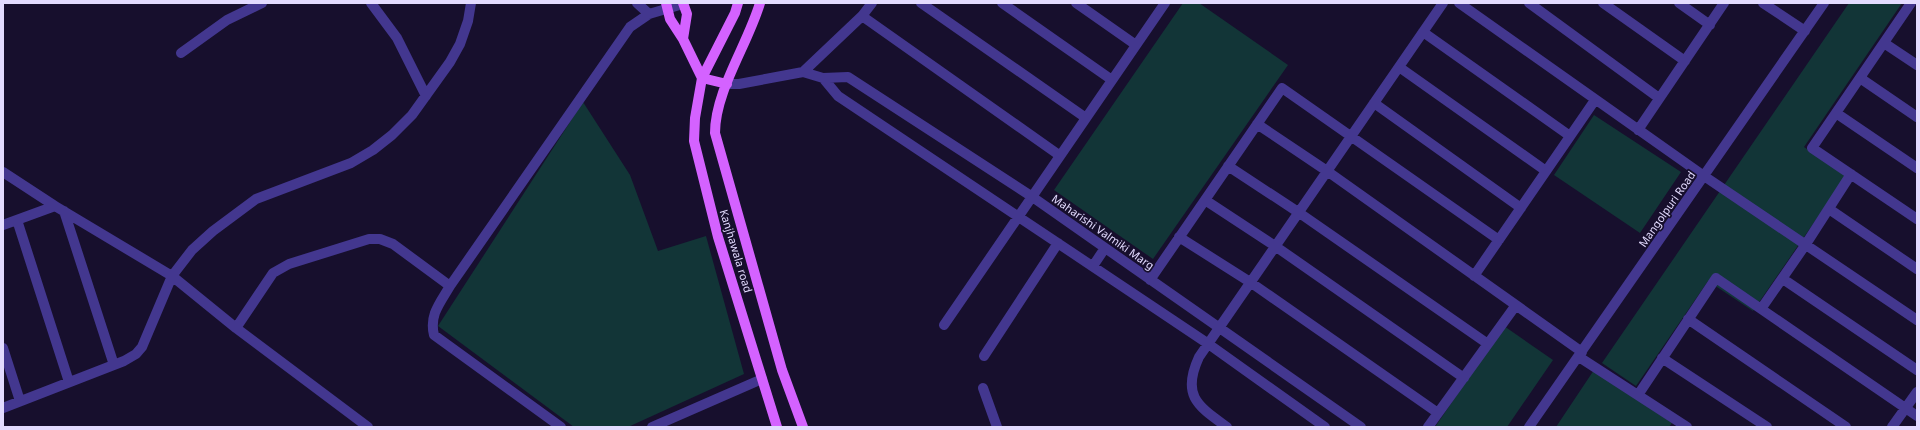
<svg xmlns="http://www.w3.org/2000/svg" width="1920" height="430" viewBox="0 0 1920 430" font-family="'Noto Sans',sans-serif">
<style>
.green{fill:#123537}
.lines{fill:none;stroke-linecap:round;stroke-linejoin:round}
.minor{stroke:#43378f;stroke-width:10}
.major{stroke:#d462ff;stroke-width:10}
.labels{text-anchor:middle;stroke-width:3.5;stroke-linejoin:round;paint-order:stroke}
.street-label{font-size:11px;fill:#e3dbff;stroke:#170f2d}
</style>
<rect width="100%" height="100%" fill="#170f2d"/>
<path class="green" d="M1183 3H1199L1288 65 1153 259 1054 190Z
M1849 3H1902L1804 147 1846 176 1753 311 1708 281 1636 386 1602 363Z
M583 102 630 175 658 251 706 236 744 374 628 427H574L438 326Z
M1594 115 1681 172 1640 233 1554 175Z
M1504 326 1553 360 1507 427H1435Z
M1594 370 1672 423 1669 427H1556Z"/>
<g class="lines">
<path class="minor" d="M371 3 397 38 426 96
M637 3 649 14
M921 3 1086 118
M1002 3 1112 80
M1076 3 1136 45
M1459 3 1704 176 1917 320
M1529 3 1659 98
M1603 3 1685 61
M1679 3 1710 25
M1763 3 1805 31
M1911 3 1812 148 1917 219
M862 16 1059 155
M1423 32 1570 136
M1884 43 1917 65
M181 53 227 20 262 3
M1399 67 1546 171
M803 72 862 16 872 3
M823 78 838 96 1207 343 1325 427
M1860 78 1917 117
M727 84H739L803 72 823 78 848 77 1031 196 1361 427
M1374 103 1521 208
M1836 113 1917 168
M1257 124 1327 171 1582 352
M1638 130 1724 3
M1228 166 1298 212 1488 344
M3 172 55 206 172 276 236 328 368 427
M1205 200 1275 246 1464 378
M1829 209 1917 269
M64 211 114 365
M17 220 69 382
M3 225 55 206
M1179 237 1250 282 1438 413
M1093 266 1105 248
M1474 276 1595 100
M1783 279 1917 370
M1150 280 1282 88 1499 240
M1761 309 1806 244 1851 174
M1688 319 1846 427
M944 325 1165 3
M236 328 273 273 289 264 369 239H380L393 244 450 286
M3 348 20 401
M984 356 1058 243
M1579 357 1687 427
M1662 358 1767 427
M983 388 997 427
M1638 395 1716 278 1917 416
M3 408 124 361 136 354 142 347 172 276 192 250 213 231 256 199 351 163 373 150 392 135 412 115 450 62 460 44 468 21 471 3
M561 427 434 335C429 315 440 303 450 286L630 27 649 14 683 4
M652 427 762 379
M1227 427C1198 406 1181 396 1199 357L1443 3
M1428 427 1516 305
M1529 427 1824 3
M1892 427 1917 392"/>
<path class="major" d="M666 3 670 19 683 39 702 78
M683 3 687 14 683 39
M738 3 735 13 702 78 695 118 694 141 718 237 777 427
M760 3C748 44 715 91 715 133L782 370 803 427
M702 78 727 84"/>
</g>
<g class="labels">
<g class="street-label">
<text transform="translate(1667 209) rotate(-55)" y="4">Mangolpuri Road</text>
<text transform="translate(1103 232) rotate(35)" y="4">Maharishi Valmiki Marg</text>
<text transform="translate(736 251) rotate(73)" y="4">Kanjhawala road</text>
</g>
</g>
<rect width="1920" height="430" fill="none" stroke="#e3dbff" stroke-width="8"/>
</svg>
